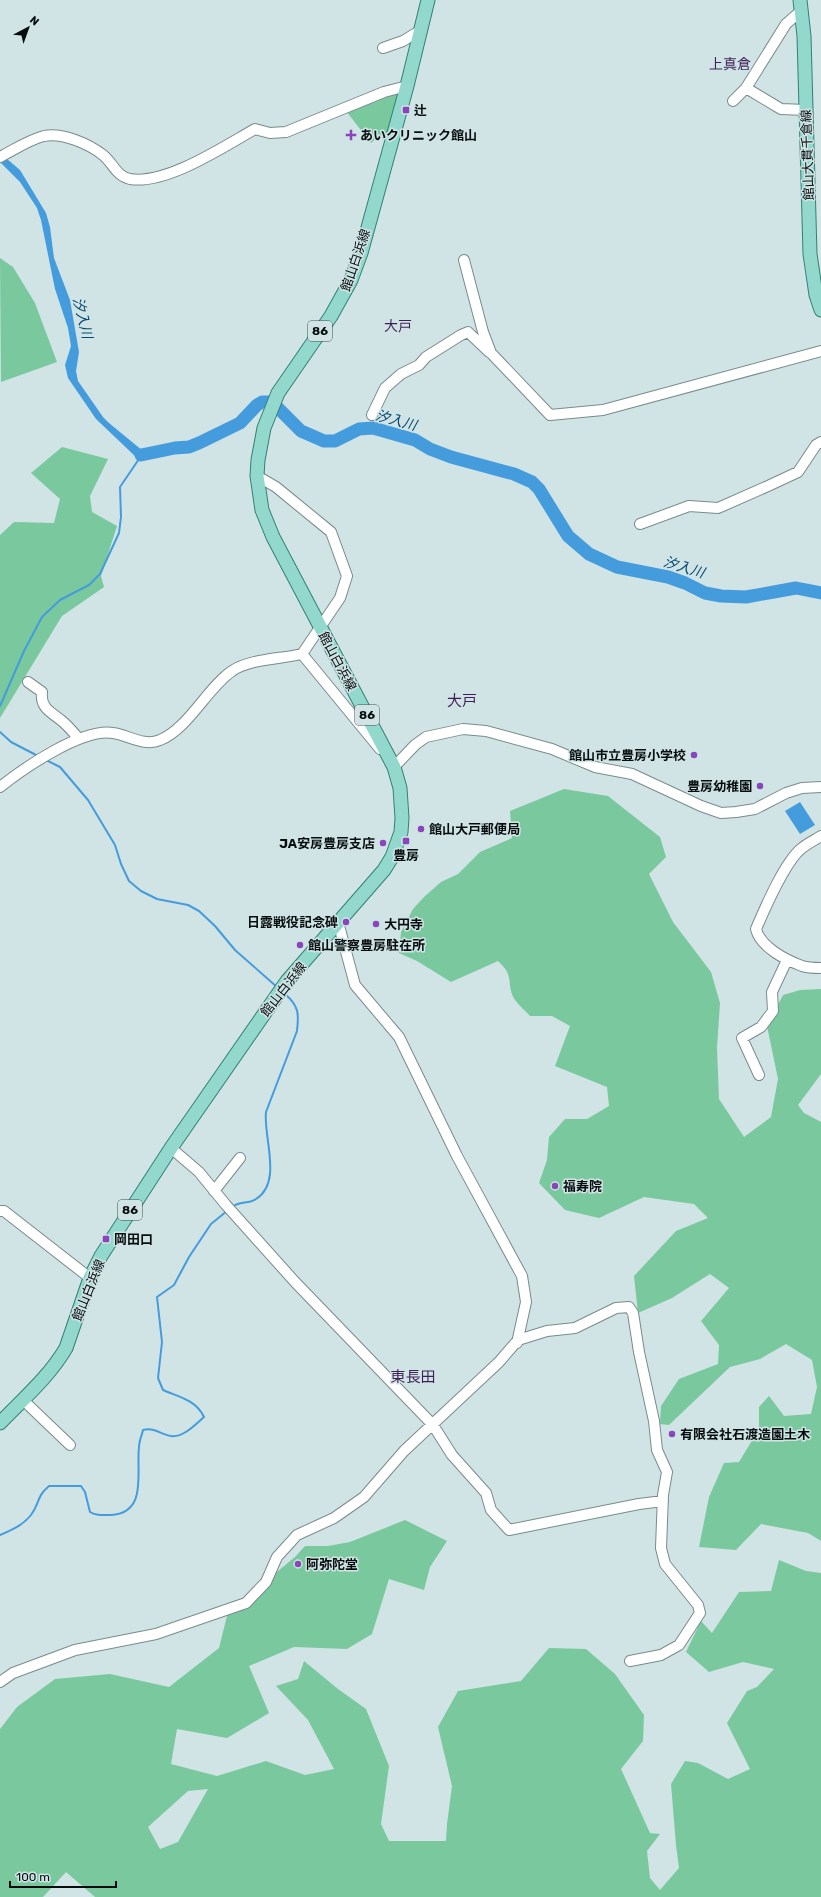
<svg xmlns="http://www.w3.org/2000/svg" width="821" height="1897" viewBox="0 0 821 1897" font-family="Rubik,'Noto Sans JP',sans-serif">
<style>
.green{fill:#7ac89e;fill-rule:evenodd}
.water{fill:#459cdd}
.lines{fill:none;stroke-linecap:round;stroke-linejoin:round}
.stream{stroke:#459cdd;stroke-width:2}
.river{stroke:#459cdd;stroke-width:13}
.minor-casing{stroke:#798b8c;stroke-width:12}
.major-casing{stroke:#338074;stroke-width:15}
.minor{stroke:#fff;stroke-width:10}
.major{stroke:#92d8cd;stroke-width:13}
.poi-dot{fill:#8945b9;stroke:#d0e4e5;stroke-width:1.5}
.labels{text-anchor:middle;stroke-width:3;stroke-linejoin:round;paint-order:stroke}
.shield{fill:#d0e4e5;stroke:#434e4e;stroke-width:1}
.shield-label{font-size:12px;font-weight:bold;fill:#070d0e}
.poi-label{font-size:13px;font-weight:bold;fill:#070d0e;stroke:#d0e4e5;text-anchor:start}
.street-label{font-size:13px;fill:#070d0e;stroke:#d0e4e5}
.neighbourhood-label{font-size:14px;fill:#3f1f57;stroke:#d0e4e5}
.water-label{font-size:14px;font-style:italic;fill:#044974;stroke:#d0e4e5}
.quarter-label{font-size:15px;fill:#3f1f57;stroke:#d0e4e5}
</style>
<rect width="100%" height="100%" fill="#d0e4e5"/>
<path class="green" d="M401 91 388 135 379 136 371 143 346 111Z
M0 258 13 267 35 303 57 362 1 382Z
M62 447 108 459 90 496 92 512 117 526 101 576 104 587 62 616 0 718V535L14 522 54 523 60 499 31 473Z
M564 789 608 796 660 837 666 857 649 874 673 922 711 972 720 1003 717 1048 719 1099 744 1137 771 1117 778 1079 767 1026 783 995 800 990 821 989V1074L798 1105 804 1113 821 1122V1541L808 1533 761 1524 736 1550 699 1547 709 1497 724 1463 739 1462 759 1429V1407L769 1396 784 1416 811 1414 817 1387 812 1360 786 1344 760 1359 730 1367 669 1425 660 1424 661 1406 679 1379 718 1364 719 1345 701 1321 729 1288 710 1274 672 1298 638 1313 634 1276 676 1231 708 1218 694 1204 644 1197 599 1218 565 1210 539 1183 547 1160 549 1137 565 1119H587L609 1106 607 1087 555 1066 570 1026 552 1016H530C526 1011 519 1006 515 1000 505 984 516 977 498 961L451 982 417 961 399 953 401 932 413 909 424 897 441 882 458 874 480 852 512 838 510 811Z
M405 1520 447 1541 430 1567 424 1590 389 1579 372 1634 347 1649 294 1647 249 1666 269 1713 227 1738 177 1729 171 1764 217 1776 266 1761 305 1775 334 1769 308 1720 276 1686 298 1679 304 1661 338 1689 366 1709 389 1766 381 1824 389 1841H446L447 1824 452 1786 438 1727 458 1691 521 1681 549 1648 586 1649 615 1674 644 1715 643 1741 621 1769 650 1833 660 1834 647 1851 650 1878 660 1890 679 1868 676 1845 671 1784 685 1761 698 1763 728 1779 750 1769 727 1723 747 1691 757 1687 774 1669 743 1662 709 1672 686 1652 701 1621 712 1633 739 1592 771 1591 779 1560 806 1571 821 1573V1897H95L66 1872 43 1897H0V1729L17 1707 55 1679 110 1674 169 1687 219 1648 228 1612 295 1557 305 1546H328L350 1542ZM208 1789 178 1842 160 1849 148 1827 188 1791Z"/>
<path class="water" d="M0 153 20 170 46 213 50 227 54 258 70 300 79 352 76 371 78 381 103 417 109 423 143 451 158 452 152 456 137 458 96 419 68 378 65 365 71 346 68 328 55 289 41 220 37 208 20 182 0 162Z
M800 802 815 825 800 834 785 811Z"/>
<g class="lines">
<path class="stream" d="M0 706 24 651 42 617 60 600 89 585 100 574 119 533 121 517 120 487 141 456
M0 732 11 742 38 756
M46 760 60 767 88 800 115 845 121 864 129 881 141 891 157 899 188 905 199 911 215 926 235 950 277 987
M232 1207C239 1201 249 1204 256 1199 283 1182 263 1137 266 1112L297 1031C299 1014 299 1006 285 994
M0 1535C12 1530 23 1525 31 1515 40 1503 36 1497 49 1486H81L85 1492 90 1512C97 1516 102 1515 111 1515 148 1513 136 1472 139 1447 139 1441 142 1435 143 1430 155 1427 161 1435 171 1436 183 1438 196 1424 204 1417 196 1400 179 1397 163 1390L158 1378 162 1342 157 1297 174 1285 189 1257 211 1224 227 1211"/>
<path class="river" d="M141 455 175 448 189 447 199 443 240 423 257 405 262 402H268L277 407 301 431 324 441H335L359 429 373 428 415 440 430 449 451 457 514 474 532 482 539 489 568 536 589 554 617 567 668 577 685 583 705 593 721 596 746 597 796 588 821 593"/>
<g class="minor-casing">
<path id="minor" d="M383 48 403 41 421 30
M746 88 781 109 806 110
M733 101 746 88 786 24 802 10
M0 157C14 150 28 140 44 136 62 132 89 144 103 155 113 163 116 176 130 179 166 185 223 147 255 129L270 133 286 132 384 92 407 86
M464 260 483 332 491 353 550 415 603 410 821 351
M372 415 385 388 401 374 419 365 426 357 461 335 468 332 489 352
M640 524 689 506 718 508 768 486 798 472 816 445 821 442
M302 654 380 749
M28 682 42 692C40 708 51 712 62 721 68 726 74 733 79 739
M390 762 394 767 415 745 426 737 463 729 486 731 552 749 595 767 632 774 701 806 721 813 736 812 755 809 786 793 802 788 821 787
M0 787C24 768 82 728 113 733 128 735 144 747 160 740 188 729 208 687 232 671 249 659 281 659 302 654L340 598 347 576 331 532 276 487 257 476
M821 836C815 840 808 843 802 848 785 861 765 908 756 929 760 947 786 960 802 966 808 968 815 968 821 968
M338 922 355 985 399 1037 457 1156 522 1276 526 1302 517 1343
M759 1075 742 1038 761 1027 773 1011 772 992 787 960
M171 1148 199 1172 226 1205 295 1282 433 1425 452 1455 486 1493 491 1510 509 1530 639 1504 663 1501
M214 1191 240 1158
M0 1211H4L90 1278
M23 1400 70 1445
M0 1682 13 1673 75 1650 156 1634 246 1603 266 1582 277 1557 297 1535 334 1518 364 1497 404 1451 499 1362 518 1340 547 1331 575 1328 616 1308 629 1307 633 1313 639 1352 654 1421 657 1450 667 1472 663 1495 661 1548 665 1564 698 1605 700 1613 679 1645 661 1655 630 1661"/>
</g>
<g class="major-casing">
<path id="major" d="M800 0 804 36 810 254 816 295 821 310
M0 1423C23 1399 49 1377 66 1348L90 1278 101 1256 171 1148 287 981 384 870 392 857 401 832 402 818 400 788 394 767 273 537 262 510 257 476 258 460 264 428 278 393 331 316 351 280 361 253 407 86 428 0"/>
</g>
<use href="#minor" class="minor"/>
<use href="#major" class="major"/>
</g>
<g class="poi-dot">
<rect x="402" y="106" width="8" height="8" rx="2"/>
<path d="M349 129h4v4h4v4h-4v4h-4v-4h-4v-4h4z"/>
<circle cx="694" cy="755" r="4"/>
<circle cx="760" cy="786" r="4"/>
<circle cx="421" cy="829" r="4"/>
<rect x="402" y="837" width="8" height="8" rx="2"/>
<circle cx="383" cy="843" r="4"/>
<circle cx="346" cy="922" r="4"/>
<circle cx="376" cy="924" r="4"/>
<circle cx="300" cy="945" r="4"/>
<circle cx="555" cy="1186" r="4"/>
<rect x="102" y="1235" width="8" height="8" rx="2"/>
<circle cx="672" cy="1434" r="4"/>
<circle cx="298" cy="1564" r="4"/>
</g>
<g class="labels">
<g class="shield">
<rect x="308" y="321" width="24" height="20" rx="3"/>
<rect x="355" y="705" width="24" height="20" rx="3"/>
<rect x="118" y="1200" width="24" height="20" rx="3"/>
</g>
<g class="shield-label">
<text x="320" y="335">86</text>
<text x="367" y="719">86</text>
<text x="130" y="1214">86</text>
</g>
<g class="poi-label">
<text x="414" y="115">辻</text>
<text x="360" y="140">あいクリニック館山</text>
<text x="686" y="760" text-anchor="end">館山市立豊房小学校</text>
<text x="752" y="791" text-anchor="end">豊房幼稚園</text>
<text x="429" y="834">館山大戸郵便局</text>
<text x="375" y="848" text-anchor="end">JA安房豊房支店</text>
<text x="406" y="860" text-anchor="middle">豊房</text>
<text x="338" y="927" text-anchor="end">日露戦役記念碑</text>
<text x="384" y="929">大円寺</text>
<text x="308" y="950">館山警察豊房駐在所</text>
<text x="563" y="1191">福寿院</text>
<text x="114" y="1244">岡田口</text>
<text x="680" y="1439">有限会社石渡造園土木</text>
<text x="306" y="1569">阿弥陀堂</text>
</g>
<g class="street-label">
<text transform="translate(807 155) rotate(-92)" y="5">館山大貫千倉線</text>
<text transform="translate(355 260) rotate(-71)" y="5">館山白浜線</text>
<text transform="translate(338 661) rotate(62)" y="5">館山白浜線</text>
<text transform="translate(283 989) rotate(-52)" y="5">館山白浜線</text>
<text transform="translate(88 1290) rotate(-68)" y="5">館山白浜線</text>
</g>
<g class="neighbourhood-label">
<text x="730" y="69">上真倉</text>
<text x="398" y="331">大戸</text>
</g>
<g class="water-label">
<text transform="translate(83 318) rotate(76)" y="5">汐入川</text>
<text transform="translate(396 420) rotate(15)" y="5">汐入川</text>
<text transform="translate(684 567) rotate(17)" y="5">汐入川</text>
</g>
<g class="quarter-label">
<text x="462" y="706">大戸</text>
<text x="413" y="1382">東長田</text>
</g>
</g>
<g transform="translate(28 28) rotate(41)" stroke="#d0e4e5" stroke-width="3" paint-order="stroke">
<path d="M0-3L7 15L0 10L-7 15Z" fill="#070d0e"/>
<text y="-6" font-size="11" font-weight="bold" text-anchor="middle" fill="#070d0e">N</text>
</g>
<path d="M10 1881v6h106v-6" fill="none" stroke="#070d0e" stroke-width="2"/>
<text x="16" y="1881" font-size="12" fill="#070d0e" stroke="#d0e4e5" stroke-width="3" paint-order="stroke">100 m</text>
</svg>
